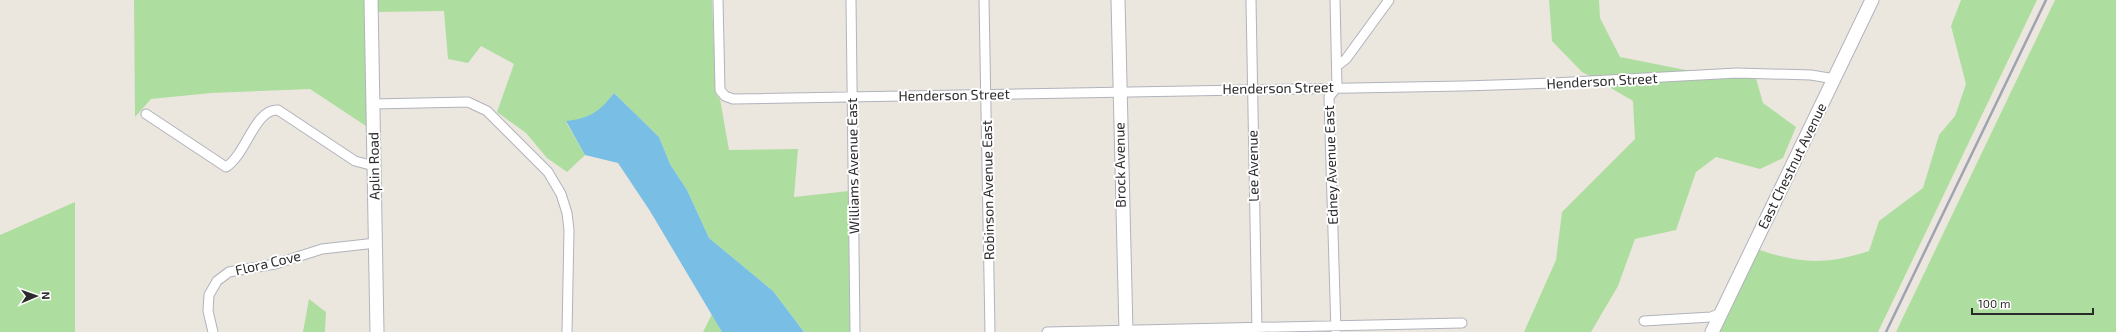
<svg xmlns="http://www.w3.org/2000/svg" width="2116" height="332" viewBox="0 0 2116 332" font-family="'Exo 2',sans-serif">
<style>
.green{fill:#aede9f}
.water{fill:#79bee5}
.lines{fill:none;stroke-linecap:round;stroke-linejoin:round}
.street-casing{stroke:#b1b3bd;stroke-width:11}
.secondary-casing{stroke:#b1b3bd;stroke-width:15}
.street{stroke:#fff;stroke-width:9}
.secondary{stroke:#fff;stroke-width:13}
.rail{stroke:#a1a2b3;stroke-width:2.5}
.labels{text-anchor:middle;stroke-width:4;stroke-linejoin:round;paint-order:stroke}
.street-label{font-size:14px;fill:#2b2b2b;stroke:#fff}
</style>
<rect width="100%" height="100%" fill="#ebe7de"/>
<path class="green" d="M134 0H366L369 128 310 89 211 93 151 99 135 117Z
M376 0H712L716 94 720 99 729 150 798 149 794 197 849 191 850 332H804L773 291 709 238 687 190 670 164 659 137 614 93 601 110 580 120 566 122 585 155 567 172 547 158 526 133 497 112 514 64 481 46 468 63 448 59 444 11 376 12Z
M1549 0H1599L1600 18 1620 57 1696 72 1592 77 1582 72 1552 41Z
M1961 0H2037L1878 332H1717L1757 249C1800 264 1826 265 1869 251L1879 221 1923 188 1939 135 1955 116 1966 84 1951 26Z
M2055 0H2116V332H1896Z
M1737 77 1756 78 1763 103 1796 127 1783 158 1760 169 1716 157 1696 172 1676 230 1635 239 1618 286 1591 332H1524L1556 260 1562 212 1635 139 1633 101 1604 84Z
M75 202V332H0V235Z
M309 299 326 312 325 332H303Z
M712 314 722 332H703Z"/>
<path class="water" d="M614 93 659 137 670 164 687 190 709 238 773 291 804 332H722L650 211 618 163 585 155 566 121C591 118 599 112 614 93Z"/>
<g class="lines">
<g class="street-casing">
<path id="street" d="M718 0 720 90 725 96 733 99 1463 86 1553 83 1737 73 1811 75 1835 79
M851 0 855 332
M984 0 990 332
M1251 0 1257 331
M1335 0 1337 87 1329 97 1336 332
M1337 66 1346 59 1389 0
M373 104 468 102 487 111 548 172 561 194 567 213 569 230 567 332
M146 114 226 167C246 155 255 108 278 110L355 161 374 166
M1644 321 1711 317 1721 313
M213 332 208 311 209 295 217 281 229 272 275 264 322 249 376 243
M1047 332 1462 323"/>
</g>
<g class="secondary-casing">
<path id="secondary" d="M371 0 377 332
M1118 0 1126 332
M1712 332 1872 0"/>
</g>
<use href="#street" class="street"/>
<use href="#secondary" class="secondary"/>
<path class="rail" d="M1886 332 2046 0"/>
</g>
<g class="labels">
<g class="street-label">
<text transform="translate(1602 81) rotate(-3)" y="5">Henderson Street</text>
<text transform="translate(1278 88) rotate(-1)" y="5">Henderson Street</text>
<text transform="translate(954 95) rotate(-1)" y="5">Henderson Street</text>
<text transform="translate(1120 165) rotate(-91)" y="5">Brock Avenue</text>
<text transform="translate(1331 165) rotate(-92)" y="5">Edney Avenue East</text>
<text transform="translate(374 166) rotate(-91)" y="5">Aplin Road</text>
<text transform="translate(853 166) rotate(-91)" y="5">Williams Avenue East</text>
<text transform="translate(1253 166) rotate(-91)" y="5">Lee Avenue</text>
<text transform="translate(1792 166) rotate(-64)" y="5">East Chestnut Avenue</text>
<text transform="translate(988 190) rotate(-91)" y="5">Robinson Avenue East</text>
<text transform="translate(268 263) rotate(-13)" y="5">Flora Cove</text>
</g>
</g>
<g transform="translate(36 296) rotate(88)" stroke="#ffffff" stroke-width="3" paint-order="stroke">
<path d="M0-3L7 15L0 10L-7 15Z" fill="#2b2b2b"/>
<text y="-6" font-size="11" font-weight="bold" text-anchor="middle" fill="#2b2b2b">N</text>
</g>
<path d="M1972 308v6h121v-6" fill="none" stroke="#2b2b2b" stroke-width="2"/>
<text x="1978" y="308" font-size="12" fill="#2b2b2b" stroke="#ffffff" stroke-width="3" paint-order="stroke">100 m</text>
</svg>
